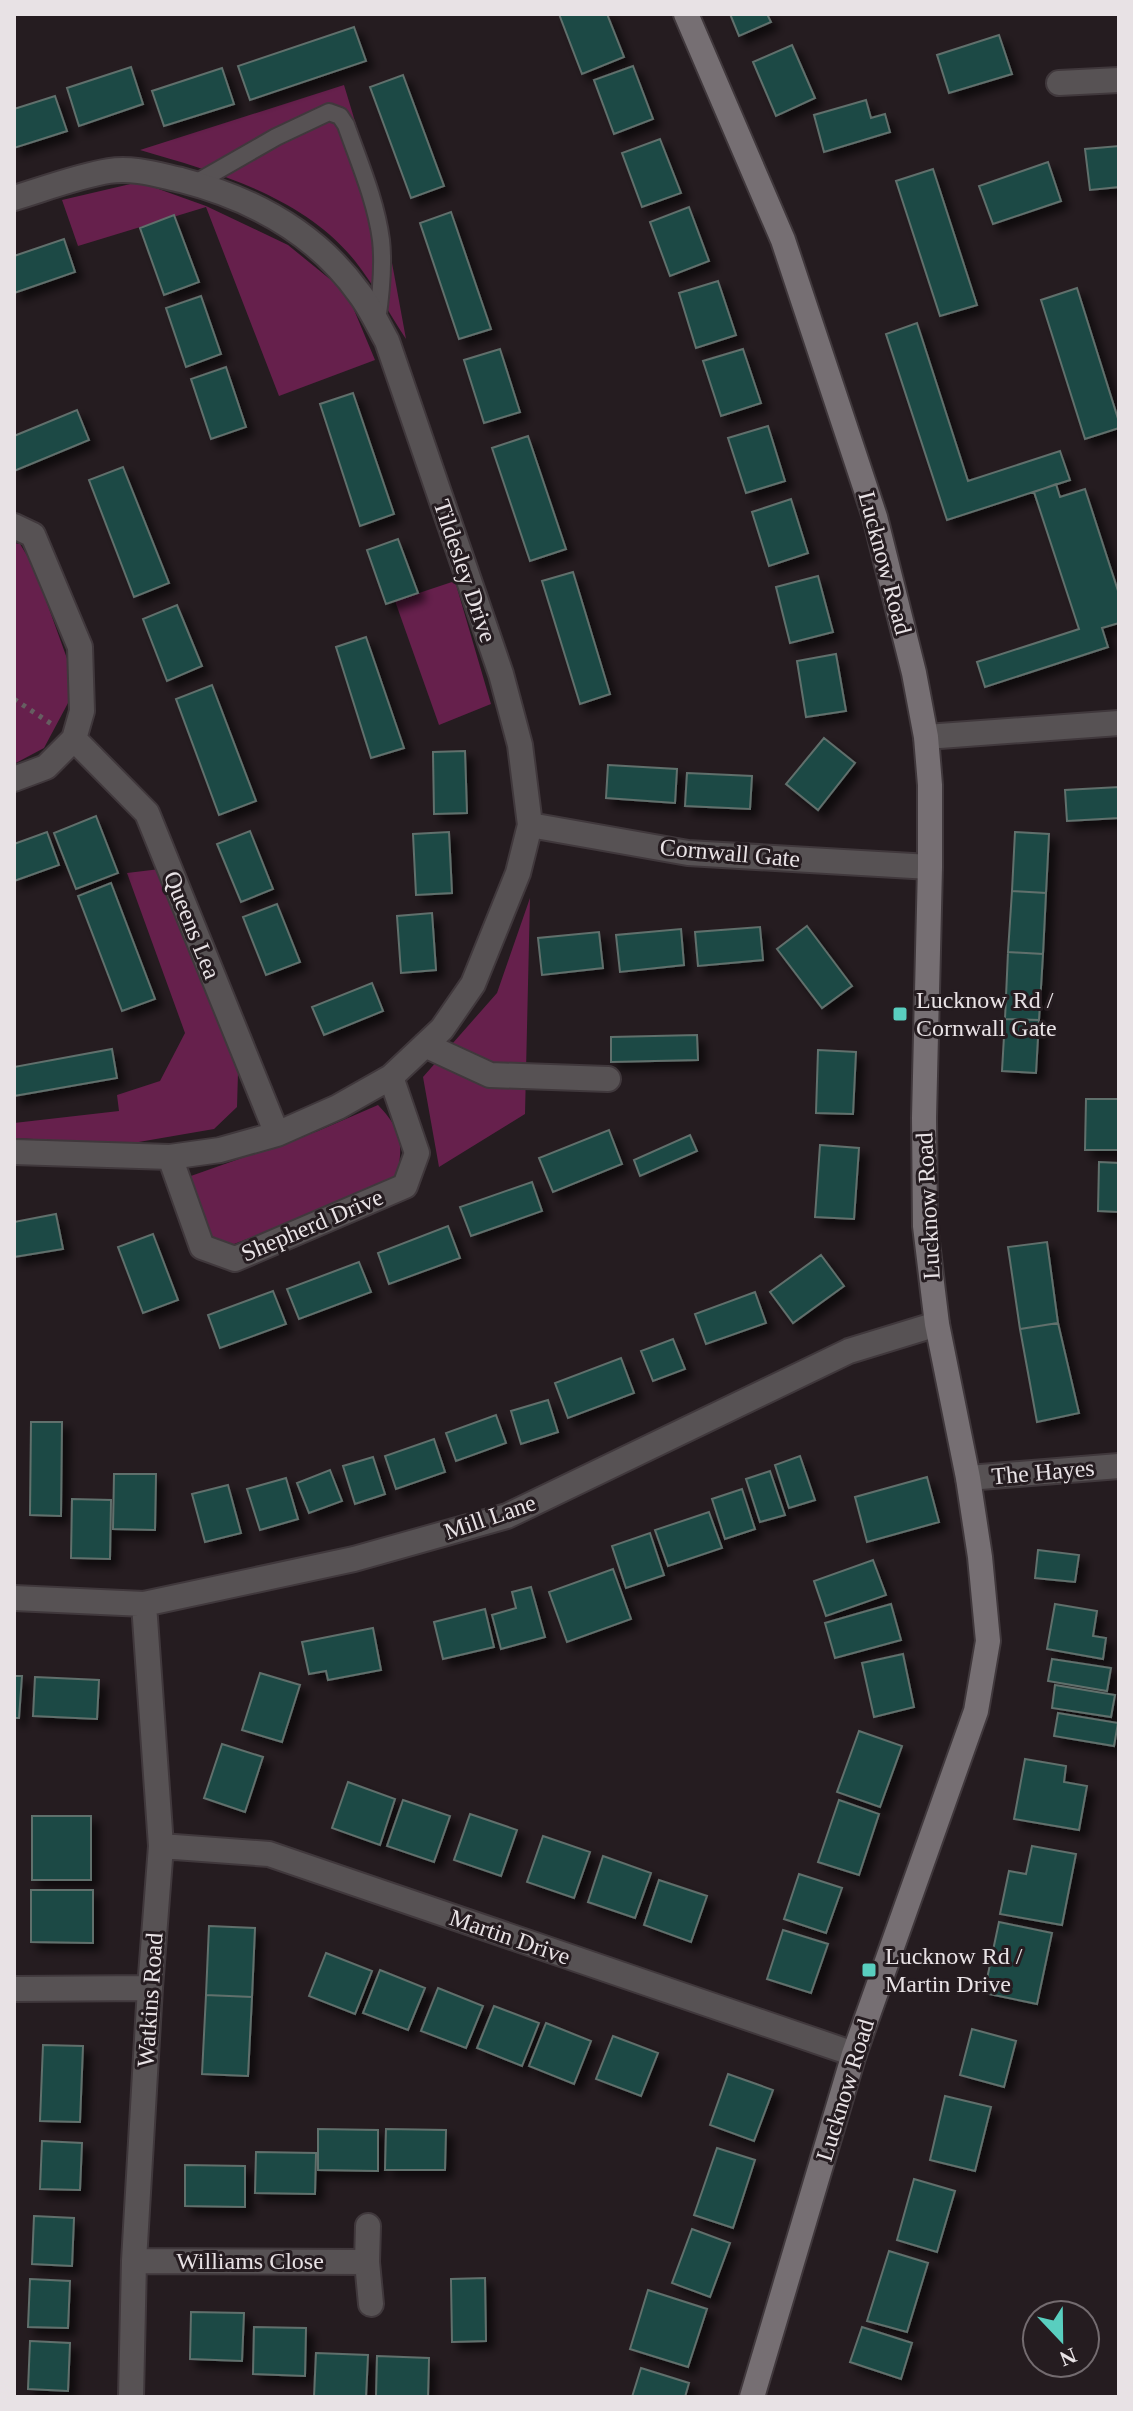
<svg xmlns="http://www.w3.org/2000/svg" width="1133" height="2411" viewBox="0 0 1133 2411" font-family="'Times New Roman',serif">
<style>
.green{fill:#66204c}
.building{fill:#1b4a44;stroke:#616f6c;stroke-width:2;filter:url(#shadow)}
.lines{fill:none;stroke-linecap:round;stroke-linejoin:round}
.lane-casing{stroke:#40383c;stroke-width:20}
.street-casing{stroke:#40383c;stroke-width:28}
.secondary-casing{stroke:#40383c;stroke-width:28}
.path{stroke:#665e61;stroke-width:5;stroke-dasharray:4 6;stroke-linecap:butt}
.lane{stroke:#575254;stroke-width:16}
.street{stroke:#575254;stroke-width:24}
.secondary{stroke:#766f73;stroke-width:24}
.poi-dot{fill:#59cebf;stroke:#251c20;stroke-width:3}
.labels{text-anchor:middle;stroke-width:6;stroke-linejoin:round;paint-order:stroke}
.street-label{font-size:24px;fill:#e8e2e5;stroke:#251c20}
.poi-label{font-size:24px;fill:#e8e2e5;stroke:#251c20;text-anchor:start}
</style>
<defs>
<filter id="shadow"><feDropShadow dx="7" dy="7" stdDeviation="4" flood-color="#0009"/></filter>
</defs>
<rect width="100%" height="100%" fill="#251c20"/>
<path class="green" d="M344 85 383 214 406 339C389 313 374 285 355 261 304 197 216 172 140 150Z
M139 182 206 206 288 245 347 293 375 360 279 396 206 207 78 246 62 200Z
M14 543 20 544 34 567 69 664 68 703 44 748 14 764Z
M455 581 491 704 439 725 395 601Z
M160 869 238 1073 237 1107 214 1129 127 1144 14 1138V1123L119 1111 117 1095 160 1081 185 1033 127 873Z
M530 898 525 1114 439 1167 423 1077 497 993Z
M378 1105C404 1132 403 1146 396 1181L229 1246 210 1238 188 1177 318 1131Z"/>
<path class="building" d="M559 14H607L624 57 582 74Z
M730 14H767L771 22 739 36Z
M354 27 366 61 250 100 238 66Z
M999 35 1012 74 949 93 937 55Z
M792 45 815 98 776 116 753 62Z
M633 66 653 119 614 134 594 80Z
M131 67 143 104 79 126 67 88Z
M222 68 234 104 164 126 152 91Z
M403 75 444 186 411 198 370 87Z
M55 96 67 131 14 148V109Z
M866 100 871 118 885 114 890 132 824 152 814 115Z
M660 139 681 193 642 207 622 153Z
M1119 146V187L1090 190 1085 149Z
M1048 162 1061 201 993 224 979 186Z
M933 169 977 305 940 316 896 181Z
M689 207 709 261 670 276 650 222Z
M451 212 491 329 459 339 420 223Z
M174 215 199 282 164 295 140 228Z
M64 239 75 272 14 293V256Z
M718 281 736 335 696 348 679 293Z
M1077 288 1119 422V428L1085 439 1041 300Z
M201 296 221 354 186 367 166 308Z
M917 323 968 481 1060 451 1070 480 947 520 886 334Z
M500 349 520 412 484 423 464 360Z
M743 349 761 403 721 416 703 361Z
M226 367 246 427 211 439 191 379Z
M353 393 394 514 360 526 320 404Z
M77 410 89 440 14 471V436Z
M768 426 785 481 746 493 728 438Z
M528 436 566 549 530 561 492 448Z
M123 467 169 583 134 597 89 480Z
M1056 484 1060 497 1085 489 1119 594V623L1102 628 1108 647 985 687 977 662 1079 629 1034 492Z
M791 499 808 553 769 566 752 512Z
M398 539 418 593 386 604 367 550Z
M573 572 610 694 580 704 542 581Z
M818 576 833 632 790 643 776 587Z
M177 605 202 666 167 681 143 619Z
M366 637 404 748 371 758 336 647Z
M836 654 846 711 806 717 797 661Z
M212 685 256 801 219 815 176 699Z
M824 738 855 763 818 810 786 784Z
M465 751 467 813 434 814 433 752Z
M608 765 677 769 675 803 606 798Z
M687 773 752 776 750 809 685 806Z
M1119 787V818L1067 821 1065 790Z
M96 816 118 873 76 889 54 833Z
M250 831 273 889 241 902 217 844Z
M47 832 59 865 14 881V844Z
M449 832 452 893 416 895 413 834Z
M1015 832 1049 834 1046 893 1012 891Z
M111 883 155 999 122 1011 78 896Z
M1012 891 1046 893 1043 954 1008 952Z
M277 904 300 962 266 975 243 917Z
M432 913 436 970 401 973 397 916Z
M807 926 852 986 822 1008 777 949Z
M760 927 763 960 698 966 695 932Z
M681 929 684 965 620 972 616 935Z
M599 932 603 968 542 975 538 938Z
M1008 952 1043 954 1039 1020 1005 1019Z
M372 983 383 1011 324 1035 312 1007Z
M1005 1019 1039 1020 1036 1073 1002 1071Z
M697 1035 698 1060 611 1062V1037Z
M112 1049 117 1078 14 1096V1067Z
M818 1050 856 1052 853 1114 816 1113Z
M1086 1099H1119V1150H1085Z
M609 1130 622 1164 553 1192 539 1158Z
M690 1135 697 1151 640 1176 634 1160Z
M820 1145 859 1148 854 1219 815 1217Z
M1099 1162 1119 1163V1212L1098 1211Z
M532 1182 542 1211 471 1236 460 1207Z
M56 1214 63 1249 14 1257V1222Z
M448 1226 460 1258 389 1284 378 1253Z
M153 1234 178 1300 143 1313 118 1247Z
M1047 1242 1058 1323 1020 1329 1008 1247Z
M821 1255 844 1286 793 1323 770 1292Z
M359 1262 371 1292 299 1319 287 1289Z
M273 1291 286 1324 220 1348 208 1315Z
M755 1292 766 1323 706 1344 695 1314Z
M1058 1323 1079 1413 1037 1422 1020 1329Z
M673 1339 685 1369 653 1381 641 1351Z
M621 1358 634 1393 568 1418 555 1383Z
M548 1400 558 1432 521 1444 511 1411Z
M496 1415 506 1443 456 1461 446 1433Z
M31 1422H62L61 1516 30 1515Z
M434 1439 445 1472 396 1489 385 1456Z
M800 1456 815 1500 789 1508 775 1465Z
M373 1457 385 1494 355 1504 343 1466Z
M330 1470 342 1501 309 1513 297 1483Z
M770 1471 785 1515 760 1522 746 1479Z
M114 1474H156L155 1530 113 1529Z
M927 1477 939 1522 867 1542 855 1497Z
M286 1478 298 1519 260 1530 247 1489Z
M228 1485 241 1533 205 1542 192 1494Z
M742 1489 755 1529 725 1539 712 1499Z
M72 1499 111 1500 110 1559 71 1558Z
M709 1512 722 1548 668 1566 655 1530Z
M650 1533 664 1575 626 1588 612 1546Z
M1038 1550 1079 1555 1075 1582 1035 1578Z
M873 1560 886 1595 826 1616 814 1581Z
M613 1569 631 1619 567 1642 549 1592Z
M531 1587 545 1637 501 1649 492 1615 516 1608 512 1592Z
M891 1604 901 1640 835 1658 825 1623Z
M1055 1604 1097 1611 1093 1636 1106 1638 1103 1659 1047 1649Z
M485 1609 494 1647 443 1659 434 1622Z
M373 1628 381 1670 328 1680 326 1671 309 1674 302 1642Z
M903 1654 914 1707 874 1717 862 1663Z
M1052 1659 1111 1668 1107 1691 1048 1681Z
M260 1673 300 1685 282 1742 242 1730Z
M14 1676H22L19 1718H14Z
M35 1677 99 1680 97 1719 33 1716Z
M1055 1685 1115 1695 1111 1717 1052 1708Z
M1058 1713 1118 1723 1114 1746 1054 1736Z
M859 1731 902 1746 880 1807 837 1792Z
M222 1744 263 1757 245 1812 204 1798Z
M1025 1759 1066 1766 1064 1782 1087 1786 1079 1830 1014 1819Z
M348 1782 395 1799 380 1845 332 1828Z
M403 1800 450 1816 434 1862 387 1846Z
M839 1800 879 1814 859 1875 818 1862Z
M470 1814 517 1830 501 1876 454 1860Z
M32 1816H91V1880H32Z
M543 1836 590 1852 574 1898 527 1882Z
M1032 1846 1076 1854 1062 1925 1000 1914 1009 1871 1026 1874Z
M603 1856 651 1873 635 1918 588 1902Z
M799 1874 842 1888 826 1933 784 1919Z
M659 1880 707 1896 691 1942 644 1925Z
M31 1890H93V1943L31 1942Z
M999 1922 1052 1933 1037 2004 984 1993Z
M209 1926 255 1928 252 1997 206 1995Z
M783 1930 828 1944 811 1993 767 1979Z
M326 1953 372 1971 355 2014 309 1996Z
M380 1970 425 1988 408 2030 363 2013Z
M438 1988 483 2006 466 2048 421 2031Z
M206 1995 252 1997 248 2076 202 2074Z
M494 2006 539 2023 522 2066 477 2048Z
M546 2023 591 2041 574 2084 529 2066Z
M972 2029 1016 2041 1004 2087 960 2075Z
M613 2036 658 2053 641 2096 596 2079Z
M43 2045 83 2046 80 2122 40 2121Z
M728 2074 773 2090 754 2141 710 2125Z
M945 2096 991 2107 975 2171 930 2160Z
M318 2129 378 2130V2171L318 2170Z
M386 2129 446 2130 445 2170H385Z
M42 2141 82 2143 80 2190 40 2189Z
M717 2148 755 2160 733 2228 694 2215Z
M256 2152 316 2153 315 2194 255 2193Z
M185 2165 245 2166V2207L185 2206Z
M914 2179 955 2191 937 2252 897 2240Z
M34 2216 74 2218 72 2266 32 2264Z
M692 2229 730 2243 710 2297 672 2283Z
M889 2251 928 2263 907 2332 867 2321Z
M485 2278 486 2341 452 2342 451 2279Z
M30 2279 70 2281 68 2328 28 2327Z
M648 2290 707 2309 688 2367 630 2349Z
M191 2312 244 2313 242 2361 190 2359Z
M254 2327 306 2328 305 2376 253 2374Z
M862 2327 912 2343 901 2379 850 2362Z
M30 2341 70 2343 68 2391 28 2389Z
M316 2353 368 2355 366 2397H314Z
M377 2356 429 2358 428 2397H376Z
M641 2368 689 2383 685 2397H632Z"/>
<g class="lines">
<g class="lane-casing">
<path id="lane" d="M194 184 276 137 329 112 340 116 346 125C359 162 376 201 381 240 384 267 381 294 377 321"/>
</g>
<g class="street-casing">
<path id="street" d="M1059 83 1119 80
M14 198C44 189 78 176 109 171 133 167 158 175 181 180 251 198 316 233 359 293 370 307 378 325 387 341L501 674 520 745 530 825 518 873 473 984 442 1029 391 1077 338 1107 277 1134 220 1150 170 1157 14 1152
M14 526 33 535 80 647 82 711 74 739
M926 737 1119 723
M14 779 46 767 74 739 147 813 277 1134
M530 825 688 853 930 867
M425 1045 490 1075 608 1079
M170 1157 202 1247 235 1259 405 1186 417 1153 391 1077
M968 1478 1119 1466
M14 1598 144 1604 354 1559 507 1516 849 1351 937 1324
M161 1846 269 1854 854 2054
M14 1989 150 1988
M368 2226 367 2262 371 2304
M134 2261 367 2262
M131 2397 134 2261 150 1988 161 1846 144 1604"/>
</g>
<g class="secondary-casing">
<path id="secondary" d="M686 14 783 240 875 517 914 673 926 737 930 785V867L924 1118 925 1226 937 1324 968 1478 980 1557 988 1641 976 1711 854 2054 752 2397"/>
</g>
<path class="path" d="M14 699 53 725"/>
<use href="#lane" class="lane"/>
<use href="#street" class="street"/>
<use href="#secondary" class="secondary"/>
</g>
<g class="poi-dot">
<rect x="892" y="1006" width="16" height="16" rx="4"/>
<rect x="861" y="1962" width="16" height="16" rx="4"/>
</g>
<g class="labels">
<g class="street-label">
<text transform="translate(885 563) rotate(75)" y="8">Lucknow Road</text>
<text transform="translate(465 571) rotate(71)" y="8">Tildesley Drive</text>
<text transform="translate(730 853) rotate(5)" y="8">Cornwall Gate</text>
<text transform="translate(192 925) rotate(68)" y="8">Queens Lea</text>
<text transform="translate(928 1206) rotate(-93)" y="8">Lucknow Road</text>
<text transform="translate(312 1225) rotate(-23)" y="8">Shepherd Drive</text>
<text transform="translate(1043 1472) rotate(-5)" y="8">The Hayes</text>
<text transform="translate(490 1517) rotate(-19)" y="8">Mill Lane</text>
<text transform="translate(510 1937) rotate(19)" y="8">Martin Drive</text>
<text transform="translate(150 2000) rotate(-86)" y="8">Watkins Road</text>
<text transform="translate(845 2090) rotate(-73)" y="8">Lucknow Road</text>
<text x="250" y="2269">Williams Close</text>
</g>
<g class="poi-label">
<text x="916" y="1008">Lucknow Rd /<tspan x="916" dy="28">Cornwall Gate</tspan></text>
<text x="885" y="1964">Lucknow Rd /<tspan x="885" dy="28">Martin Drive</tspan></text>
</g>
</g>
<rect width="1133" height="2411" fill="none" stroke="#e8e2e5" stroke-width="32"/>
<g transform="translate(1061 2339) rotate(158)"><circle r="38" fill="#251c20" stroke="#736b6f" stroke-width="2"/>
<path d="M0-6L14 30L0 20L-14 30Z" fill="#59cebf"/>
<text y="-12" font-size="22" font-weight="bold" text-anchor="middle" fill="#e8e2e5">N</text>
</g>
</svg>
